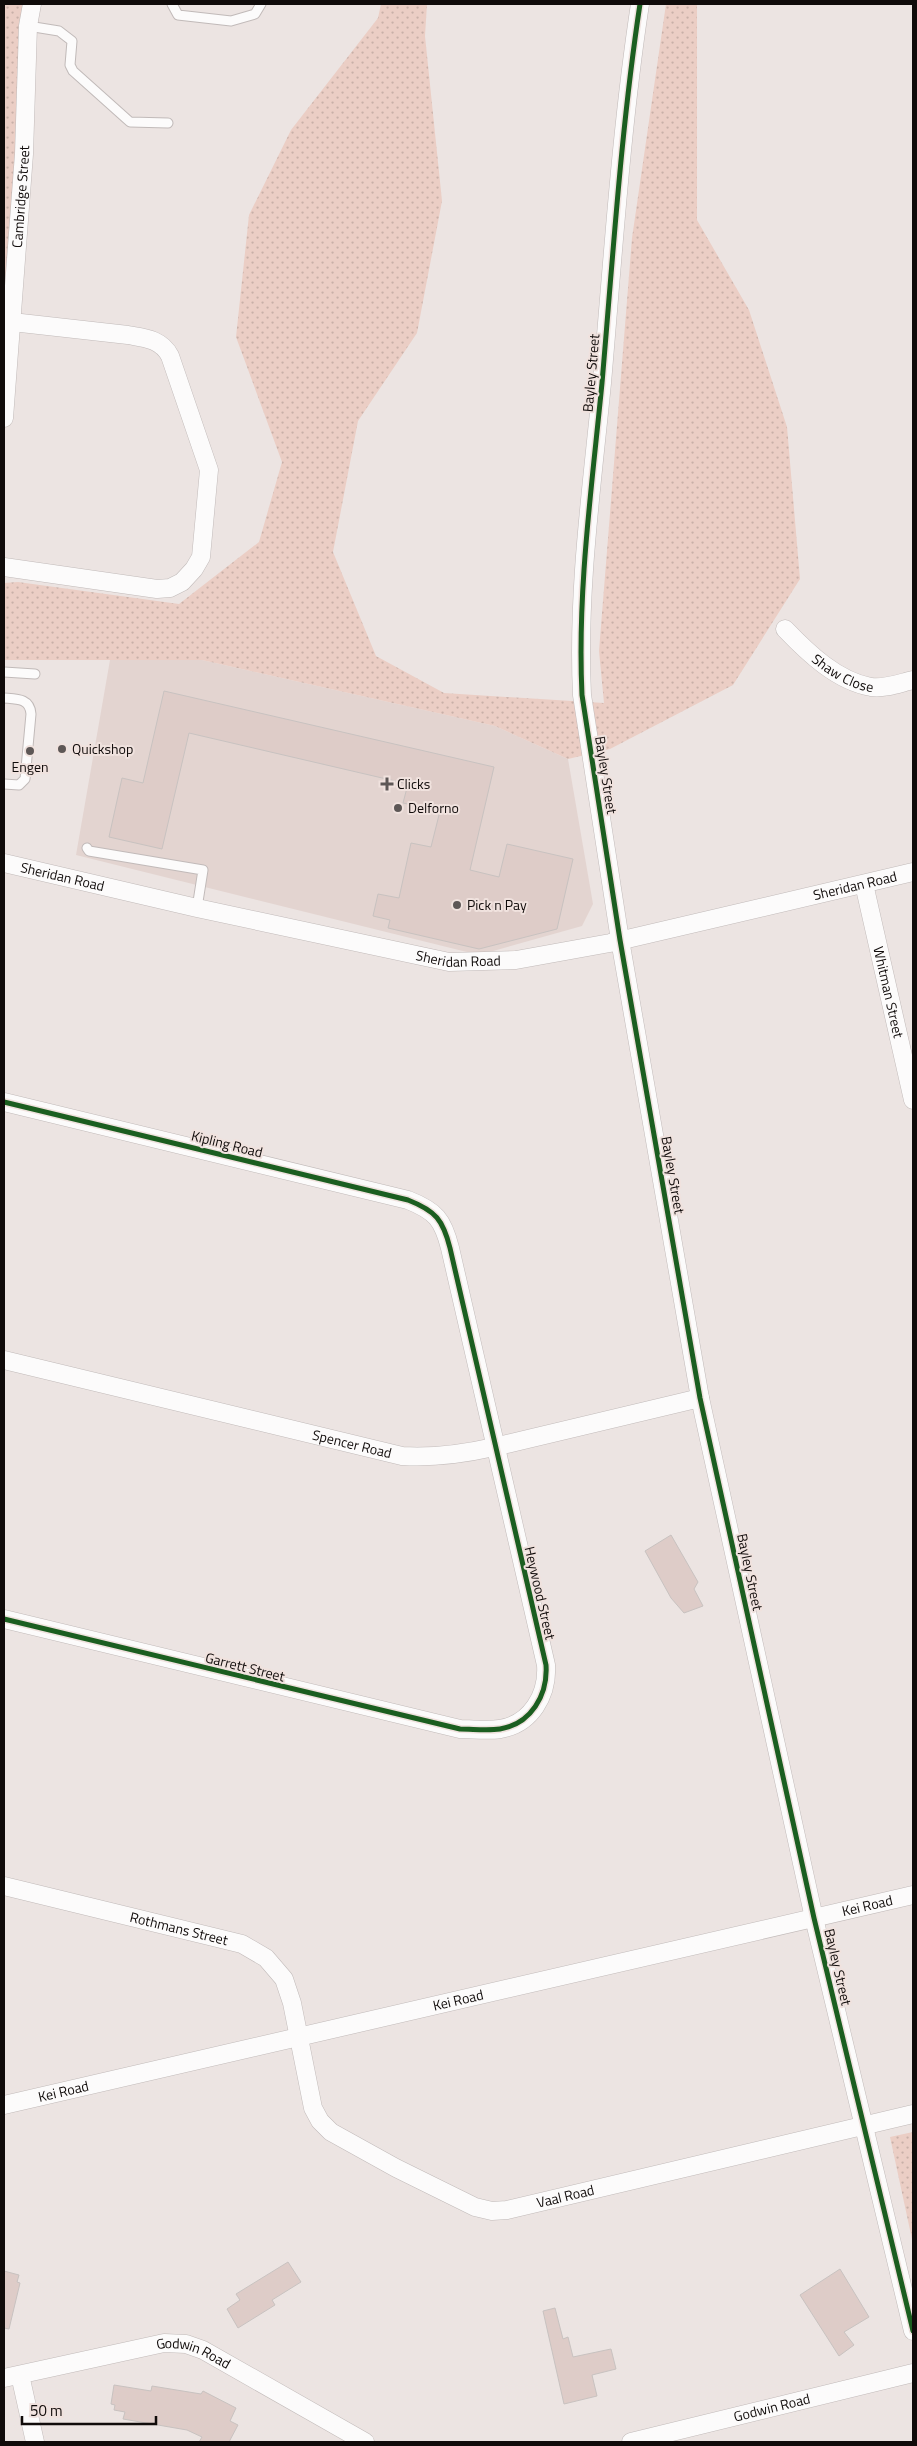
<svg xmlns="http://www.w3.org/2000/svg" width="917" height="2446" viewBox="0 0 917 2446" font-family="'Titillium Web',sans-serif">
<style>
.built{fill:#e3d4d0}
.park{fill:url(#park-dots)}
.building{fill:#deccc8;stroke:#c8c2c0}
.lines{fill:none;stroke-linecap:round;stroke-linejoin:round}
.lane-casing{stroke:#c1bab9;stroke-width:11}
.street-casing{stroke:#c1bab9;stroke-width:19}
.lane{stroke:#fcfbfb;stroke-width:9}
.street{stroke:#fcfbfb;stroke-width:18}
.cycleway-casing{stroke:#f0e2de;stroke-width:8}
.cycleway{stroke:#1b5e20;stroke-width:5}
.poi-dot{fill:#5d5756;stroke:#f0e2de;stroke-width:2}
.labels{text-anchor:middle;stroke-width:4;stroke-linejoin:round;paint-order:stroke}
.street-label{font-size:14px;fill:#100b0a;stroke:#f0e2de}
.poi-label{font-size:14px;fill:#100b0a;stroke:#f0e2de;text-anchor:start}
</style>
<defs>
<pattern id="park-dots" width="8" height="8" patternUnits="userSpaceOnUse" patternTransform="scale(1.25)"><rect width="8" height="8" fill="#ebcec5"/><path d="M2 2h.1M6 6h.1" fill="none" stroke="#c8b0a8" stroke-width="1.8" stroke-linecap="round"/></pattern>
</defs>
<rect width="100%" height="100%" fill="#ece4e2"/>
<path class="built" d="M110 660H202L495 726 568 759 593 904 582 926 479 955 76 855Z"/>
<path class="park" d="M4 4H29L4 389Z
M381 4H427L425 36 442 201 417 333 358 421 333 552 376 656 444 693 604 703 599 651 632 238 666 4H697V220L749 310 787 427 800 579 733 685 610 749 568 759 495 726 202 660H4V583L18 582 179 604 259 542 282 462 236 337 249 215 291 130 378 18Z
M913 2132V2244L890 2137Z"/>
<path class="building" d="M164 691 494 767 470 870 499 877 507 844 573 859 557 929 479 949 388 928 390 920 373 916 378 894 399 898 411 843 431 847 440 811 403 803 408 784 189 733 162 849 109 837 122 778 143 783Z
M671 1535 698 1582 694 1589 703 1606 684 1613 671 1598 645 1551Z
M288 2262 301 2282 272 2300 275 2305 238 2328 227 2309 240 2300 236 2294Z
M840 2269 869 2317 844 2332 854 2345 839 2356 800 2295Z
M4 2271 19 2275 17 2282 20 2283 9 2329 4 2328Z
M555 2308 563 2339 568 2337 573 2357 611 2349 616 2369 592 2375 597 2396 564 2404 543 2311Z
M114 2385 151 2391 152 2386 201 2394 203 2391 236 2408 230 2421 238 2425 229 2442H199L202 2437 187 2430 123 2419 125 2412 114 2410 115 2405 111 2404Z"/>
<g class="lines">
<g class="lane-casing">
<path id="lane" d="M172 4 178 15 231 21 255 14 261 4
M28 26 59 31 72 41 70 65 73 71 130 122 168 123
M4 672 35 674
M4 698C16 699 30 698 31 714L25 779 19 785 4 784
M87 848 89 851 203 870 197 908"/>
</g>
<g class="street-casing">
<g id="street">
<path d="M640 4C621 129 613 256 602 383 592 486 577 591 582 695L620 940 700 1398 814 1918 913 2331"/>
<path id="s1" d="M4 418 24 154 28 26 32 4"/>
<path d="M4 567 157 589 170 588 182 582 194 569 201 557 209 470 170 356C161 339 145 338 128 335L12 322"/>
<path id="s2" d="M785 629C808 653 837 681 871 687 885 689 900 683 913 680"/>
<path id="s3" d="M4 863 197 908 449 962 516 960 610 943 913 872"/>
<path id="s4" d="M864 884 913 1100"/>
<path d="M4 1102 408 1200C436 1211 443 1220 450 1248L546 1665C548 1695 531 1724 500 1729 487 1731 473 1729 460 1729L4 1619"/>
<path id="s5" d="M4 1360 402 1456C433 1458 463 1454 494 1447L700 1398"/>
<path id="s6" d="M4 1886 242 1944 266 1958 284 1979 292 2003 313 2108 320 2121 331 2132 396 2168 475 2207 492 2211 507 2210 913 2114"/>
<path id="s7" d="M4 2105 913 1895"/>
<path d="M20 2375 35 2442"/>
<path id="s8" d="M4 2378 164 2343 186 2344 203 2350 365 2442"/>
<path id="s9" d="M631 2442 913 2373"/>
</g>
</g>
<use href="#lane" class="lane"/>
<use href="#street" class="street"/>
<g class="cycleway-casing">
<path id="cycleway" d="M640 4C621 129 613 256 602 383 592 486 577 591 582 695L620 940 700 1398 814 1918 913 2331
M4 1102 408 1200C436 1211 443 1220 450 1248L546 1665C548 1695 531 1724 500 1729 487 1731 473 1729 460 1729L4 1619"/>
</g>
<use href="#cycleway" class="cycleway"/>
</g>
<g class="poi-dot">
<circle cx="62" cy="749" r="5"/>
<circle cx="30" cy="751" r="5"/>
<path d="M384.5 776.5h5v5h5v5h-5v5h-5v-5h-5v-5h5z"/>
<circle cx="398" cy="808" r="5"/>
<circle cx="457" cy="905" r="5"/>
</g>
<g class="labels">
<g class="street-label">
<text dy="5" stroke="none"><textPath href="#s1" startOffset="222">Cambridge Street</textPath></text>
<text transform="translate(591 373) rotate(-85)" y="5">Bayley Street</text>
<text dy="5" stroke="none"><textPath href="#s2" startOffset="74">Shaw Close</textPath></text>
<text transform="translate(606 775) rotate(81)" y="5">Bayley Street</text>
<text dy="5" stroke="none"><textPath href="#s3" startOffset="60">Sheridan Road</textPath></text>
<text dy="5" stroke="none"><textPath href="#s3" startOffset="870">Sheridan Road</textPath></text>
<text dy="5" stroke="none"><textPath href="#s3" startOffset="465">Sheridan Road</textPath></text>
<text dy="5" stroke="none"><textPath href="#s4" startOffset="111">Whitman Street</textPath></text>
<text transform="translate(227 1144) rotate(14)" y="5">Kipling Road</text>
<text transform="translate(673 1175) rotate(80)" y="5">Bayley Street</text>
<text dy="5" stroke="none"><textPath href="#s5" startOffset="358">Spencer Road</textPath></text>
<text transform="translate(750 1572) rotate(78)" y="5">Bayley Street</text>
<text transform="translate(540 1593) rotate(77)" y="5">Heywood Street</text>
<text transform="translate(245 1667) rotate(14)" y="5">Garrett Street</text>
<text dy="5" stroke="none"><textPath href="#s7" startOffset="886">Kei Road</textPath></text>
<text dy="5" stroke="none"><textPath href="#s6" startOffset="180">Rothmans Street</textPath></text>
<text transform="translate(838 1967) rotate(77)" y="5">Bayley Street</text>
<text dy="5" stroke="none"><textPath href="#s7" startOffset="466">Kei Road</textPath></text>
<text dy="5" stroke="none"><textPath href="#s7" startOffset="61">Kei Road</textPath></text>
<text dy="5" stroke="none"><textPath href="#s6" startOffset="718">Vaal Road</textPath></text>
<text dy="5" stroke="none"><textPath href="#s8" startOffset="195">Godwin Road</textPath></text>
<text dy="5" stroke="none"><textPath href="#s9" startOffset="145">Godwin Road</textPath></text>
</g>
<g class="poi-label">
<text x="72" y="754">Quickshop</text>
<text x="30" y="772" text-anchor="middle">Engen</text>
<text x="397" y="789">Clicks</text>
<text x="408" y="813">Delforno</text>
<text x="467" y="910">Pick n Pay</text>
</g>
</g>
<rect width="917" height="2446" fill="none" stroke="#100b0a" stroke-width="10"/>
<path d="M22 2416v8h134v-8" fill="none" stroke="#100b0a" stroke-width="2.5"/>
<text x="30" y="2416" font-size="15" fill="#100b0a" stroke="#f0e2de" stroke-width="4" paint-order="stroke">50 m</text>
</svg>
